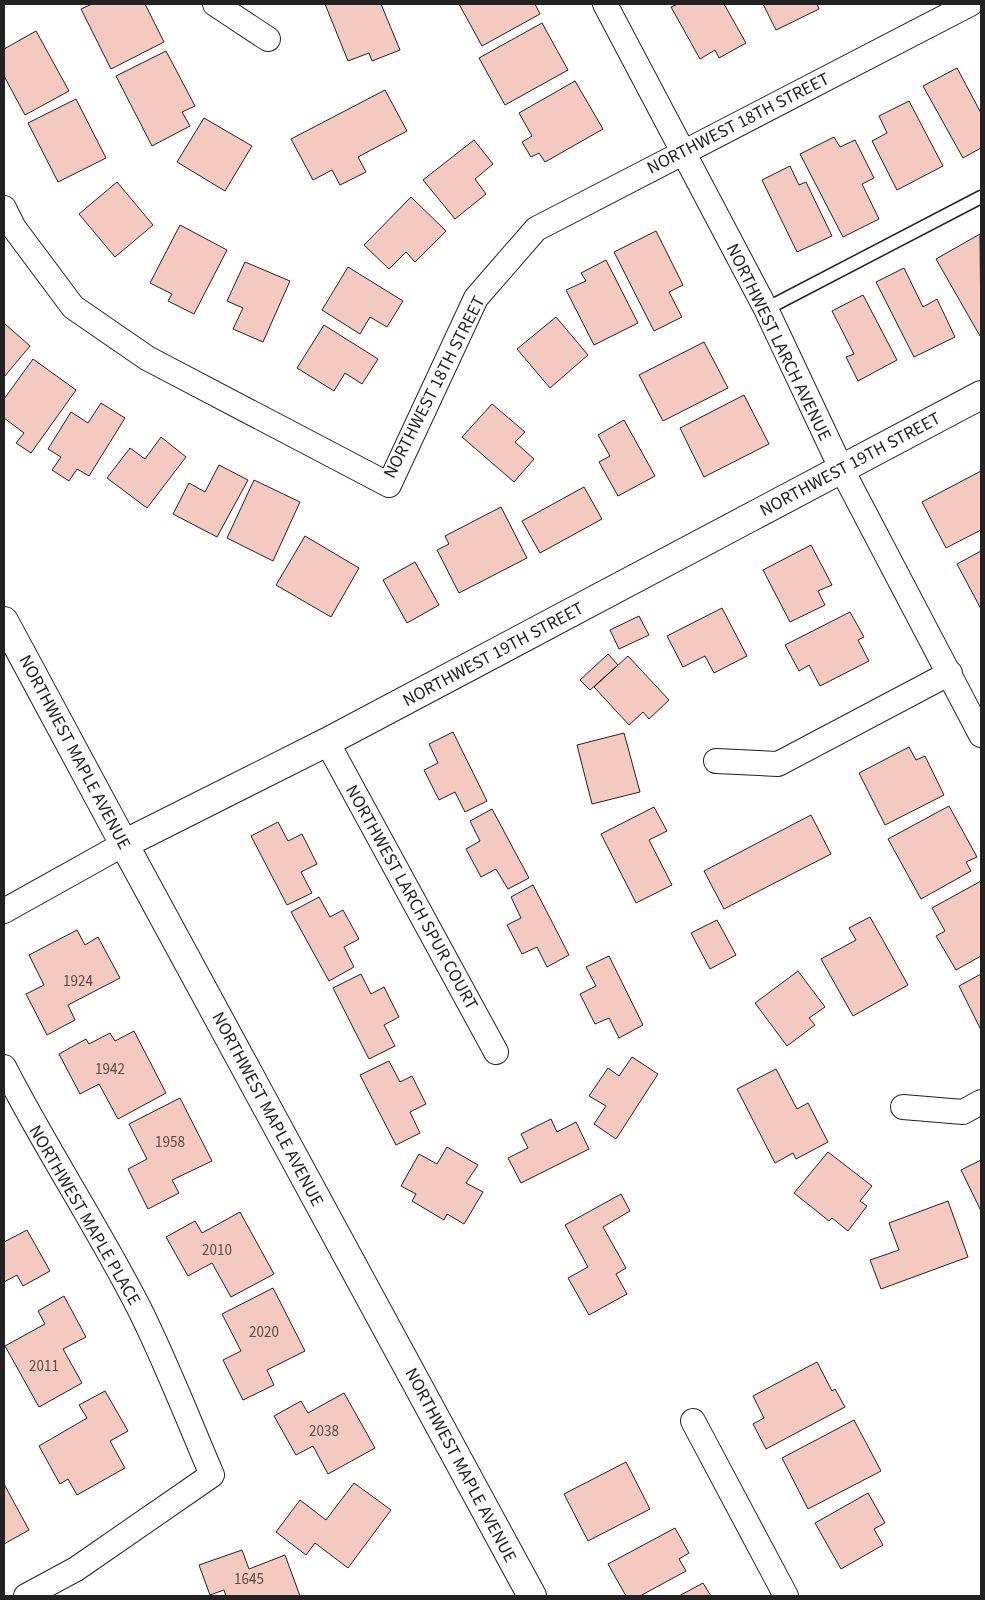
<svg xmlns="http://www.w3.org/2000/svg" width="985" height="1600" viewBox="0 0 985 1600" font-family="'Source Sans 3',sans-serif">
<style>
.building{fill:#f3c9c0;stroke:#222}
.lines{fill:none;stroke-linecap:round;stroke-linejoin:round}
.service-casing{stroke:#222;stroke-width:15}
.minor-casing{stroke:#222;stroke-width:26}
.tertiary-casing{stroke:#222;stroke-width:30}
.secondary-casing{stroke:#222;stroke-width:30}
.service{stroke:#fff;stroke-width:12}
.minor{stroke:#fff;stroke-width:24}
.tertiary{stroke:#fff;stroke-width:28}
.secondary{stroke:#fff;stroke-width:28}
.labels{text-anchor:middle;stroke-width:4;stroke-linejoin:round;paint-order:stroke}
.number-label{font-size:15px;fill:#564c4a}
.street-label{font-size:18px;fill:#222;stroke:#fff}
</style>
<rect width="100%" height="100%" fill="#fff"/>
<path class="building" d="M92 4H145L164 42 111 69 81 9Z
M325 4H381L400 50 372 61 369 53 348 61Z
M459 4H535L540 14 482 46Z
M678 4H724L746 43 719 58 715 50 700 59 671 7Z
M763 4H817L819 9 776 30Z
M542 23 568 70 505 105 479 58Z
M36 31 69 91 25 115 4 76V49Z
M166 51 195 106 182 112 190 126 152 146 116 76Z
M957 68 981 113V148L963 158 923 86Z
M575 81 603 129 545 162 539 153 531 157 522 142 532 136 519 113Z
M385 90 407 131 358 157 366 172 340 185 332 170 313 180 291 139Z
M76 99 106 158 58 182 28 123Z
M909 101 943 166 897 190 872 141 887 133 879 116Z
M204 118 252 146 225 191 177 162Z
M834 137 840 147 855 140 874 178 862 184 879 219 843 237 800 154Z
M474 140 493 164 475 179 486 194 455 219 423 180Z
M790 166 799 185 806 182 832 236 797 252 762 180Z
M117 182 153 225 115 257 79 214Z
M411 197 446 231 415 262 406 252 389 269 364 245Z
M180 225 227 250 194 314 168 301 172 294 150 283Z
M656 231 683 285 669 292 682 317 654 331 614 252Z
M980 234 981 335 980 336 936 259Z
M606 260 638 323 594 345 566 290 586 281 581 273Z
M245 262 290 281 263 342 233 329 243 308 227 301Z
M348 267 403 301 387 327 370 317 360 334 322 310Z
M904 268 923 307 937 299 955 337 914 357 876 282Z
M863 295 897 360 858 381 846 357 854 354 832 311Z
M556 317 588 355 550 388 517 349Z
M4 323 30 346 4 377Z
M324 325 378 359 362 384 345 373 334 391 297 368Z
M704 342 728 388 663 421 639 375Z
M33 359 76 390 31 453 16 443 24 433 4 418V399Z
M744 395 769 444 704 477 680 428Z
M101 403 125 418 89 476 77 469 69 481 52 470 61 457 48 449 71 412 88 423Z
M492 404 525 432 515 442 534 459 514 482 462 437Z
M624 420 655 476 618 496 599 462 610 456 598 435Z
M161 437 186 457 147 508 107 478 130 448 145 459Z
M219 465 248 480 217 537 173 514 189 483 205 492Z
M981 471V530L946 548 922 502Z
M254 480 300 502 273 561 227 538Z
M584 487 602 519 540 553 522 521Z
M501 507 527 558 459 593 437 550 449 544 445 536Z
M305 536 359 568 331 617 276 585Z
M811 545 832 585 818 591 825 605 790 622 763 570Z
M981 551V609L957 564Z
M415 562 439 605 407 623 383 580Z
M722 608 747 656 714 673 705 656 683 667 667 636Z
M850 612 864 637 858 640 869 661 820 686 809 665 799 671 785 645Z
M639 616 649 635 619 649 610 630Z
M608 654 618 665 590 690 580 680Z
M628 656 669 700 649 719 643 712 629 725 594 687Z
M453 732 487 801 465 812 455 792 439 800 424 770 438 763 429 744Z
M624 733 640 792 592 804 577 745Z
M909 747 916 760 925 756 944 795 885 825 859 773Z
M949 806 977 857 966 862 971 871 921 899 888 839Z
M654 807 667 831 649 840 672 885 636 903 601 834Z
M492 809 529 878 508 889 496 869 481 877 466 849 480 841 470 821Z
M811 815 831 854 724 909 704 871Z
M278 822 288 841 302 834 317 864 301 872 312 893 287 905 251 836Z
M981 881V956L956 970 936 936 945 931 932 908Z
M533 885 569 955 547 967 537 947 522 954 507 925 521 918 511 897Z
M319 897 330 917 343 910 359 939 344 947 354 967 329 981 291 912Z
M870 917 908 985 853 1016 821 959 856 940 849 928Z
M717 920 736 955 710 969 691 933Z
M77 930 85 945 98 937 120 978 68 1005 75 1020 47 1035 26 994 44 985 29 955Z
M609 956 643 1025 619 1038 609 1018 595 1024 580 994 596 986 586 967Z
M798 971 825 1007 809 1018 815 1025 787 1046 755 1003Z
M361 974 371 994 384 987 399 1017 384 1025 395 1046 369 1059 333 988Z
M981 974V1030L959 986Z
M134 1031 166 1093 118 1119 99 1084 80 1094 59 1054 86 1039 89 1044 110 1033 115 1041Z
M632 1057 658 1074 616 1139 594 1124 606 1106 589 1096 608 1068 619 1076Z
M389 1061 400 1082 412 1076 426 1104 410 1112 420 1133 396 1145 360 1075Z
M776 1069 797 1109 808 1103 828 1142 796 1159 793 1153 775 1163 737 1089Z
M180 1098 212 1161 172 1180 179 1193 148 1209 128 1169 147 1159 129 1124Z
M551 1119 557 1132 576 1122 589 1149 521 1183 508 1158 528 1148 521 1134Z
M447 1147 478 1165 466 1183 483 1192 464 1224 447 1214 444 1220 412 1201 416 1194 401 1186 419 1154 437 1164Z
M828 1152 872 1186 860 1201 867 1206 848 1231 832 1218 829 1221 794 1193Z
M981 1160V1211L961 1170Z
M621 1194 630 1211 603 1227 626 1268 616 1274 627 1294 589 1315 568 1278 588 1267 565 1225Z
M948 1201 968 1257 881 1289 870 1260 899 1250 889 1223Z
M240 1212 274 1274 231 1297 212 1263 188 1276 166 1237 195 1221 202 1233Z
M27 1230 50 1271 23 1286 17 1275 4 1282V1242Z
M273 1288 305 1351 267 1370 274 1385 243 1400 223 1360 241 1351 222 1314Z
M64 1296 86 1337 63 1349 82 1383 39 1407 5 1346 45 1324 38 1311Z
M817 1362 832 1391 835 1389 845 1407 766 1449 753 1424 764 1418 753 1396Z
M105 1391 128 1431 110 1441 125 1468 77 1495 68 1479 60 1484 39 1446 87 1418 79 1405Z
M344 1393 375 1448 328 1474 313 1446 296 1455 274 1416 301 1401 308 1413Z
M854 1420 881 1471 808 1509 782 1458Z
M626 1462 650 1509 588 1541 564 1494Z
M354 1483 391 1510 348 1568 315 1543 306 1555 276 1532 300 1500 326 1520Z
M4 1484 29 1530 4 1544Z
M868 1493 885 1523 874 1529 883 1545 841 1569 815 1523Z
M675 1528 689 1553 679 1559 686 1571 640 1596H626L608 1564Z
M242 1550 249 1569 285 1555 300 1596H226L224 1590 210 1595 199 1565Z
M703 1583 711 1596H679Z"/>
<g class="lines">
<g class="service-casing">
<path id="service" d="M766 309 981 197"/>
</g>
<g class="minor-casing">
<path id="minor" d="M215 4 268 39
M605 4 766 309 841 468 981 735
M4 208 14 228 73 307 147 358 389 485 476 298 536 229 970 4
M327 742 496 1052
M716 761 778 764 950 673
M4 911 124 844
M4 1067C46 1149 97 1226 139 1308 166 1362 188 1419 212 1475L76 1569 26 1596
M903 1107 963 1112 981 1102
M693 1421 786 1596"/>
</g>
<g class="tertiary-casing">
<path id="tertiary" d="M124 844 532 1596"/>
</g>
<g class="secondary-casing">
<path id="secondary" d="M4 621 124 844 327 742 981 395"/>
</g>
<use href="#service" class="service"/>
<use href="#minor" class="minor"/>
<use href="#tertiary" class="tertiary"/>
<use href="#secondary" class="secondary"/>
</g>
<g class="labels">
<g class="number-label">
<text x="78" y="986">1924</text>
<text x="110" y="1074">1942</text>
<text x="170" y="1147">1958</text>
<text x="217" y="1255">2010</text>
<text x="264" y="1337">2020</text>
<text x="44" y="1371">2011</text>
<text x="324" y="1436">2038</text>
<text x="249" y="1584">1645</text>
</g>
<g class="street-label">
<text transform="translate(738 123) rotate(-27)" y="6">NORTHWEST 18TH STREET</text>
<text transform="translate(779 342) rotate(64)" y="6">NORTHWEST LARCH AVENUE</text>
<text transform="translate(434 387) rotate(-63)" y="6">NORTHWEST 18TH STREET</text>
<text transform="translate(850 464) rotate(-28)" y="6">NORTHWEST 19TH STREET</text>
<text transform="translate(493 654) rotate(-28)" y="6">NORTHWEST 19TH STREET</text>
<text transform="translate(75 752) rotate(62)" y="6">NORTHWEST MAPLE AVENUE</text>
<text transform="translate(412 897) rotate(61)" y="6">NORTHWEST LARCH SPUR COURT</text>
<text transform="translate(268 1109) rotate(62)" y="6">NORTHWEST MAPLE AVENUE</text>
<text transform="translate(85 1215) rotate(60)" y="6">NORTHWEST MAPLE PLACE</text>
<text transform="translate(461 1465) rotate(62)" y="6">NORTHWEST MAPLE AVENUE</text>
</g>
</g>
<rect width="985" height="1600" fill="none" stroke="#222222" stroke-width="10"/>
</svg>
